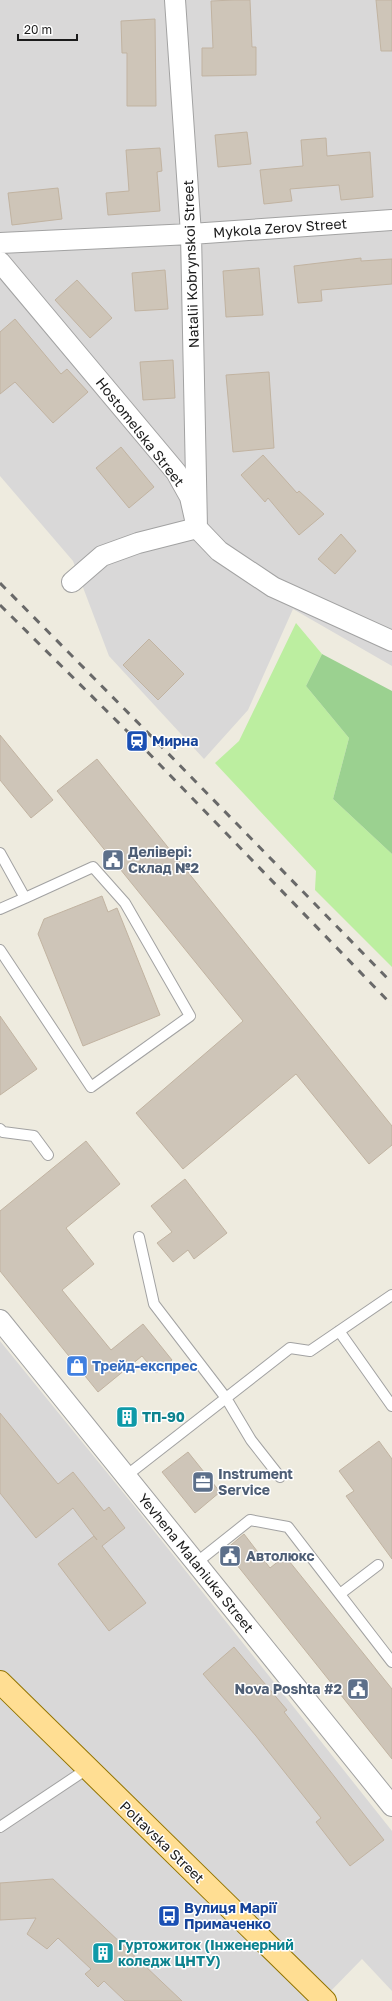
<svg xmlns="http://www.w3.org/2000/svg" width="392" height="2001" viewBox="0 0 392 2001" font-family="'Golos Text',sans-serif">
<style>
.residential{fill:#d9d8d8}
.grass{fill:#bceea0}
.forest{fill:#9bd190}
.building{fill:#cec5b8;stroke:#c1b3a1}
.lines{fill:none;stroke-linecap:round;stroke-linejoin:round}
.lane-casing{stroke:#a2a2a2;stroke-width:12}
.street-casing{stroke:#a2a2a2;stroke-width:22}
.primary-casing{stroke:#927400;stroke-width:24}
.lane{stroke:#fff;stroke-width:10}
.street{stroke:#fff;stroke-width:20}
.primary{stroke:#ffde93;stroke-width:22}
.rail{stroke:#696969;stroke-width:3;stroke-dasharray:8 8;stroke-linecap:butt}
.labels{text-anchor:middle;stroke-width:3;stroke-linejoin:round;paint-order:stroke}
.street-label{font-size:14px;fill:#1b1b1b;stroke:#fff}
.transit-label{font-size:14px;font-weight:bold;fill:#164399;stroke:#fff;text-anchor:start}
.service-label{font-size:14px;font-weight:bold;fill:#4e5e75;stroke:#fff;text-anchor:start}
.shop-label{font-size:14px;font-weight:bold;fill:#366cbe;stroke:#fff;text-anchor:start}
.culture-label{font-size:14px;font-weight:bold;fill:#0d838f;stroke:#fff;text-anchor:start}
</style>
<rect width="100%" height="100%" fill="#eeebdf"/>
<path class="residential" d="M0 0H392V666L293 609 248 710 204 759 109 656 73 561 0 476Z
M0 1341 135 1507 392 1831V1991L362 1959 321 2001H0Z"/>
<path class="grass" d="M296 623 322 654 306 686 349 738 333 799 392 854V967L315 890 316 871 215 763 239 741Z"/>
<path class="forest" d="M322 654 392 691V854L333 799 349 738 306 686Z"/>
<path class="building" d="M234 0H250L252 47H256V75L202 76V48H213L211 1Z
M376 0H392V51H381Z
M155 19 156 106H127V53H122L121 21Z
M247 132 251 164 218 167 215 135Z
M326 138 327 156 370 152 373 197 341 200 339 185 290 189 292 201 264 204 260 170 303 166 301 140Z
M160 148 162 171 157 172 160 211 108 215 106 193 129 191 126 150Z
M58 188 62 219 12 225 8 193Z
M361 258V261L392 259V284L321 290 322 301 298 303 294 266Z
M259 268 263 315 226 317 223 271Z
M165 270 168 309 135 311 132 273Z
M77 280 112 318 90 338 55 300Z
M15 319 61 374 67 369 88 392 53 423 15 382 0 394V332Z
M173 360 175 398 143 400 140 362Z
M269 372 274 448 233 452 226 375Z
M121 447 154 487 129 508 96 468Z
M263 455 297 493 299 491 324 514 299 535 268 498 265 502 241 475Z
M341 534 356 551 335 574 318 559Z
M149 639 184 674 158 700 123 665Z
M0 735 53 800 31 818 0 780Z
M97 759 392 1126V1145L369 1164 296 1074 183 1169 136 1113 243 1021 57 791Z
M102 896 108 912 117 908 160 1015 83 1046 38 934 44 919Z
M0 1016 37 1069 0 1095Z
M86 1141 120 1184 66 1228 94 1264 62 1290 111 1350 143 1324 172 1360 156 1373 142 1356 98 1392 0 1271V1211Z
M185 1179 227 1233 194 1259 188 1250 173 1262 157 1243 172 1232 151 1206Z
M0 1413 58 1484 73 1472 104 1511 109 1507 125 1528 102 1546 146 1603 109 1631 58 1564 94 1536 97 1540 73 1508 36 1538 0 1493Z
M379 1441 392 1459V1559L346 1496 354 1491 339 1471Z
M188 1452 220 1492 195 1513 162 1472Z
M244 1534 270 1568 285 1556 392 1689V1759L225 1550Z
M234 1647 287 1710 284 1712 384 1840 350 1866 316 1822 321 1818 256 1736 203 1674Z
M53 1879 85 1909 182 2001H125L104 1981 98 1987 85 1974 91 1969 58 1938 47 1949 27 1934 36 1918 0 1920V1883Z"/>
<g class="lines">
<g class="lane-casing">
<path id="lane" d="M0 853 25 898 0 909
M0 950 91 1087 190 1016 125 903 93 867 25 898
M0 1129 3 1132 34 1136 48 1155
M139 1237 154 1304 226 1398 251 1440 280 1477
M339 1331 392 1406
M126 1476 290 1348 310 1351 392 1295
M196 1563 250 1520 288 1527 392 1662
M340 1594 378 1565
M0 1827 87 1769"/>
</g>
<g class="street-casing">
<path id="street" d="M0 243 191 234 392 220
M0 262 176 472 190 497 197 528 219 551 273 587 392 641
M72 582 102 556 138 543 197 528 191 234 175 0
M0 1320 392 1806"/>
</g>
<g class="primary-casing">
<path id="primary" d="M0 1682 325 2001"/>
</g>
<use href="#lane" class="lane"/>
<use href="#street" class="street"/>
<use href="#primary" class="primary"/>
<path class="rail" d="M0 583 158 743 392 983
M0 605 137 741 392 1005"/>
</g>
<defs>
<g id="station-square" transform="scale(1.15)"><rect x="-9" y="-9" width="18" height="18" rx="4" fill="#1a4fb4" stroke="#fff"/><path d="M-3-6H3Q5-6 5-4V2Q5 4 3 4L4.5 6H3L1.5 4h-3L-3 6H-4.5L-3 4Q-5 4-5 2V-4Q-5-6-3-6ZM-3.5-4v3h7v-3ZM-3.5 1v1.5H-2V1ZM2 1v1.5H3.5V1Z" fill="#fff"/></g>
<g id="civic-square" transform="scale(1.15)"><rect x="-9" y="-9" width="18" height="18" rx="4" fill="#5c6f8a" stroke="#fff"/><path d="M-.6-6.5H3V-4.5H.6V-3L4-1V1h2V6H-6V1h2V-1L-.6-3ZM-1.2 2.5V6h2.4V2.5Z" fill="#fff"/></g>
<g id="shop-square" transform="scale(1.15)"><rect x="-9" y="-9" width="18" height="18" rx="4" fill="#3f7fe0" stroke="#fff"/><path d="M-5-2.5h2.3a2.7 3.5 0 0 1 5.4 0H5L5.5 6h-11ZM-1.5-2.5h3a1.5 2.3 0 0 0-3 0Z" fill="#fff"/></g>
<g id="building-square" transform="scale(1.15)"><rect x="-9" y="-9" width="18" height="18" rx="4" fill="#0f9aa8" stroke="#fff"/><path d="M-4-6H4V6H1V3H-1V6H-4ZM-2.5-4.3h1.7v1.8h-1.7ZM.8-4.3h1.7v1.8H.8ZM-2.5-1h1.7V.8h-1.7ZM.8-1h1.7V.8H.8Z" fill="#fff"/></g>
<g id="office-square" transform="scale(1.15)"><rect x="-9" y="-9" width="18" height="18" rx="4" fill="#5c6f8a" stroke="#fff"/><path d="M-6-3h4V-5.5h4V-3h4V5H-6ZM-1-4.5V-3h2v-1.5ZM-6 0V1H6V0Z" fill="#fff"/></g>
<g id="bus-square" transform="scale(1.15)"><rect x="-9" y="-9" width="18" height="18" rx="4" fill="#1a4fb4" stroke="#fff"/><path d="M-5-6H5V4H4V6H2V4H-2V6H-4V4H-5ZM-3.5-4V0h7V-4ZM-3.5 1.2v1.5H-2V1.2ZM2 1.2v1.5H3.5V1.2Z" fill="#fff"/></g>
</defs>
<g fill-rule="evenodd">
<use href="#station-square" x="137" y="741"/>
<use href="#civic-square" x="113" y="860"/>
<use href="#shop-square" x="77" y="1366"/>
<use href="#building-square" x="127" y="1417"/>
<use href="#office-square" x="203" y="1482"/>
<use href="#civic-square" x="230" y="1556"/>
<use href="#civic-square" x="358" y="1689"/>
<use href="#bus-square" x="169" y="1916"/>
<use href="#building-square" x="103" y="1953"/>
</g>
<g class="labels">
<g class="street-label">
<text transform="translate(280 228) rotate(-4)" y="5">Mykola Zerov Street</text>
<text transform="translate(191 264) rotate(-92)" y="5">Natalii Kobrynskoi Street</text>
<text transform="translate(140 432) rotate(52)" y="5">Hostomelska Street</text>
<text transform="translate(196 1563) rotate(51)" y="5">Yevhena Malaniuka Street</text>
<text transform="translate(162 1842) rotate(44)" y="5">Poltavska Street</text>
</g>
<g class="transit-label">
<text x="152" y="746">Мирна</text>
<text x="184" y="1913">Вулиця Марії<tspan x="184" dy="16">Примаченко</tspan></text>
</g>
<g class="service-label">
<text x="128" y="857">Делівері:<tspan x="128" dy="16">Склад №2</tspan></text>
<text x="218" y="1479">Instrument<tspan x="218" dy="16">Service</tspan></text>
<text x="246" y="1561">Автолюкс</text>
<text x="342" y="1694" text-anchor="end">Nova Poshta #2</text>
</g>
<g class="shop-label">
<text x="92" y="1371">Трейд-експрес</text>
</g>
<g class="culture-label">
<text x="142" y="1422">ТП-90</text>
<text x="118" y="1950">Гуртожиток (Інженерний<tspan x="118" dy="16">коледж ЦНТУ)</tspan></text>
</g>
</g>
<path d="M18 34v6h59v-6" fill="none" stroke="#1b1b1b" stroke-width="2"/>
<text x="24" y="34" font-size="12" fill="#1b1b1b" stroke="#ffffff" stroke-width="3" paint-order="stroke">20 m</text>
</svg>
